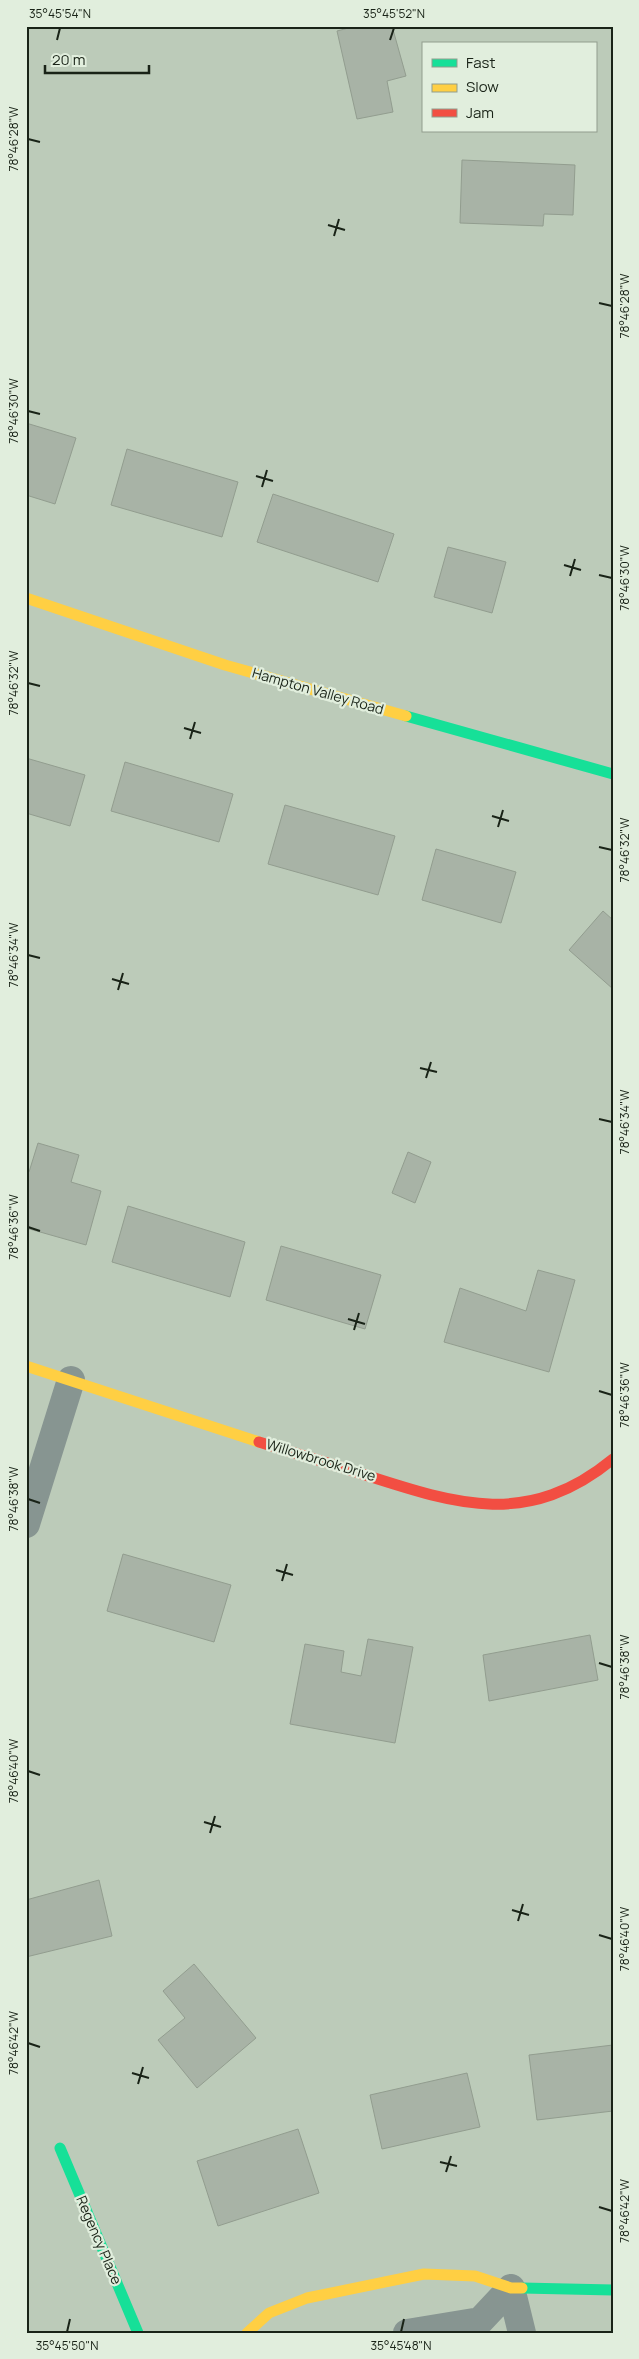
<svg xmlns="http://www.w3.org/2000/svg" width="639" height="2359" viewBox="0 0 639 2359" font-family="Manrope,sans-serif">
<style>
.building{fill:#a8b3a6;stroke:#929d8f}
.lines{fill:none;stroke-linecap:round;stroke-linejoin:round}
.street{stroke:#879591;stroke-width:28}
.fast{stroke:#16e098;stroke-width:11}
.slow{stroke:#ffcf43;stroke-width:11}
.jam{stroke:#f24e42;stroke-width:11}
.ticks{fill:none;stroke:#192317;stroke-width:2}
.labels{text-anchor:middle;stroke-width:4.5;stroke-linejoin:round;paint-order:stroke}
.street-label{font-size:14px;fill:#192317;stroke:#e1eedd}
.neatline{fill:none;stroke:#192317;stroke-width:2}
.ticks-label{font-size:12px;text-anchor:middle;fill:#192317}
</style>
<rect width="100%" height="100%" fill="#bccbb9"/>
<path class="building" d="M356 26H392L406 76 387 81 393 112 357 119 337 31Z
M462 160 575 165 573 215 544 214 543 226 460 223Z
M26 423 76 438 55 504 26 495Z
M127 449 238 482 222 537 111 505Z
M273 494 394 534 378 582 257 542Z
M448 547 506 562 492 613 434 597Z
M26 758 85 775 70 826 26 813Z
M125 762 233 794 219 842 111 811Z
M285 805 395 836 378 895 268 864Z
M436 849 516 872 501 923 422 900Z
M603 911 613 920V989L569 950Z
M38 1143 79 1155 71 1182 101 1191 86 1245 26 1228V1172H29Z
M408 1152 431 1162 415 1203 392 1193Z
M128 1206 245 1242 230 1297 112 1262Z
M281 1246 381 1275 365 1329 266 1300Z
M538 1270 575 1280 549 1372 444 1342 460 1288 526 1311Z
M123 1554 231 1585 214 1642 107 1611Z
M590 1635 598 1680 489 1701 483 1655Z
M368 1639 413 1647 395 1743 290 1724 305 1644 344 1651 341 1672 361 1676Z
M99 1880 112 1936 26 1957V1900Z
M194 1964 256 2038 197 2088 158 2040 185 2018 163 1991Z
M613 2045V2111L537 2120 529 2055Z
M467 2073 480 2127 382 2149 370 2095Z
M298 2129 319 2193 218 2226 197 2161Z"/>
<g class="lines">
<path class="street" d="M26 1524 71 1380
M511 2288 522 2333
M407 2333 480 2321 511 2288"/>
<path class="fast" d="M406 716 613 774
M60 2148 138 2333
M522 2288 613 2290"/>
<path class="slow" d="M26 598 225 665 406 716
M26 1366 259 1442
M247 2333 269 2313 307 2298 424 2274 475 2276 511 2288H522"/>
<path class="jam" d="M259 1442C294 1453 330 1463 365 1475 458 1505 529 1528 613 1459"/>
</g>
<path class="ticks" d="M57 40 60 28M390 40 394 28M28 139 40 142M328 225 345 230M334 236 339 219M599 303 612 306M28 411 40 414M256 476 273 481M262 487 267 470M564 565 581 570M599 575 612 578M570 576 575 559M28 683 40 686M184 728 201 733M190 739 195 722M492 816 509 821M498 827 503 810M599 847 612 850M28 955 40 958M112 979 129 984M118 990 123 973M420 1068 437 1072M426 1078 431 1062M599 1119 612 1122M28 1227 40 1231M348 1319 365 1324M354 1330 359 1313M599 1391 612 1395M28 1499 40 1503M276 1570 293 1575M282 1581 287 1564M599 1663 612 1667M28 1771 40 1775M204 1822 221 1827M210 1833 215 1816M512 1910 529 1915M518 1921 523 1904M599 1935 612 1939M28 2043 40 2047M132 2073 149 2078M138 2084 143 2067M440 2162 457 2166M446 2172 451 2156M599 2207 612 2211M67 2332 70 2319M401 2332 404 2319"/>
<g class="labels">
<g class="street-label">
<text transform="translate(318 691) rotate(16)" y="5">Hampton Valley Road</text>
<text transform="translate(321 1460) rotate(17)" y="5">Willowbrook Drive</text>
<text transform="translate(99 2240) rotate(67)" y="5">Regency Place</text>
</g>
</g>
<rect width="639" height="2359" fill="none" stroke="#e1eedd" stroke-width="55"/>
<rect x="422" y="42" width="175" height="90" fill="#e1eedd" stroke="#919d8e"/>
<rect x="432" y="59" width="25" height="8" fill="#16e098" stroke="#919d8e"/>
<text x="466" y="68" font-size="15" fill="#192317">Fast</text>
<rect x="432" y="84" width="25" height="8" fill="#ffcf43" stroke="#919d8e"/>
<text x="466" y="92" font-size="15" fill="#192317">Slow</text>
<rect x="432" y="109" width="25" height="8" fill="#f24e42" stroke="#919d8e"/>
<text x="466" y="118" font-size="15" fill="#192317">Jam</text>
<path d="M45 65v8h104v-8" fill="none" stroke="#192317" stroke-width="2.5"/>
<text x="52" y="65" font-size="15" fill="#192317" stroke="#e1eedd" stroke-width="4" paint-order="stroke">20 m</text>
<rect x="28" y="28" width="584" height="2304" class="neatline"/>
<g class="ticks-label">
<text x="60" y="18">35°45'54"N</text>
<text x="394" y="18">35°45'52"N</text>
<text transform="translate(14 139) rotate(-90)" y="4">78°46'28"W</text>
<text transform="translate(625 306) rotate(-90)" y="4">78°46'28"W</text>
<text transform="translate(14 411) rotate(-90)" y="4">78°46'30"W</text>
<text transform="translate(625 578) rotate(-90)" y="4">78°46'30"W</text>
<text transform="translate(14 683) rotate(-90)" y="4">78°46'32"W</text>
<text transform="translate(625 850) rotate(-90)" y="4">78°46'32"W</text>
<text transform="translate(14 955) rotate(-90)" y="4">78°46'34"W</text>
<text transform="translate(625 1122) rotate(-90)" y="4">78°46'34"W</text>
<text transform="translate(14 1227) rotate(-90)" y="4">78°46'36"W</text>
<text transform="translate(625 1395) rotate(-90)" y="4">78°46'36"W</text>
<text transform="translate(14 1499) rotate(-90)" y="4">78°46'38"W</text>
<text transform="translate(625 1667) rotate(-90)" y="4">78°46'38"W</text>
<text transform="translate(14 1771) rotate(-90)" y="4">78°46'40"W</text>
<text transform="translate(625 1939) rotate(-90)" y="4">78°46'40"W</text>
<text transform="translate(14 2043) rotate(-90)" y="4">78°46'42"W</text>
<text transform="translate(625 2211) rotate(-90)" y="4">78°46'42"W</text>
<text x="67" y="2350">35°45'50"N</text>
<text x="401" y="2350">35°45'48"N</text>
</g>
</svg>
